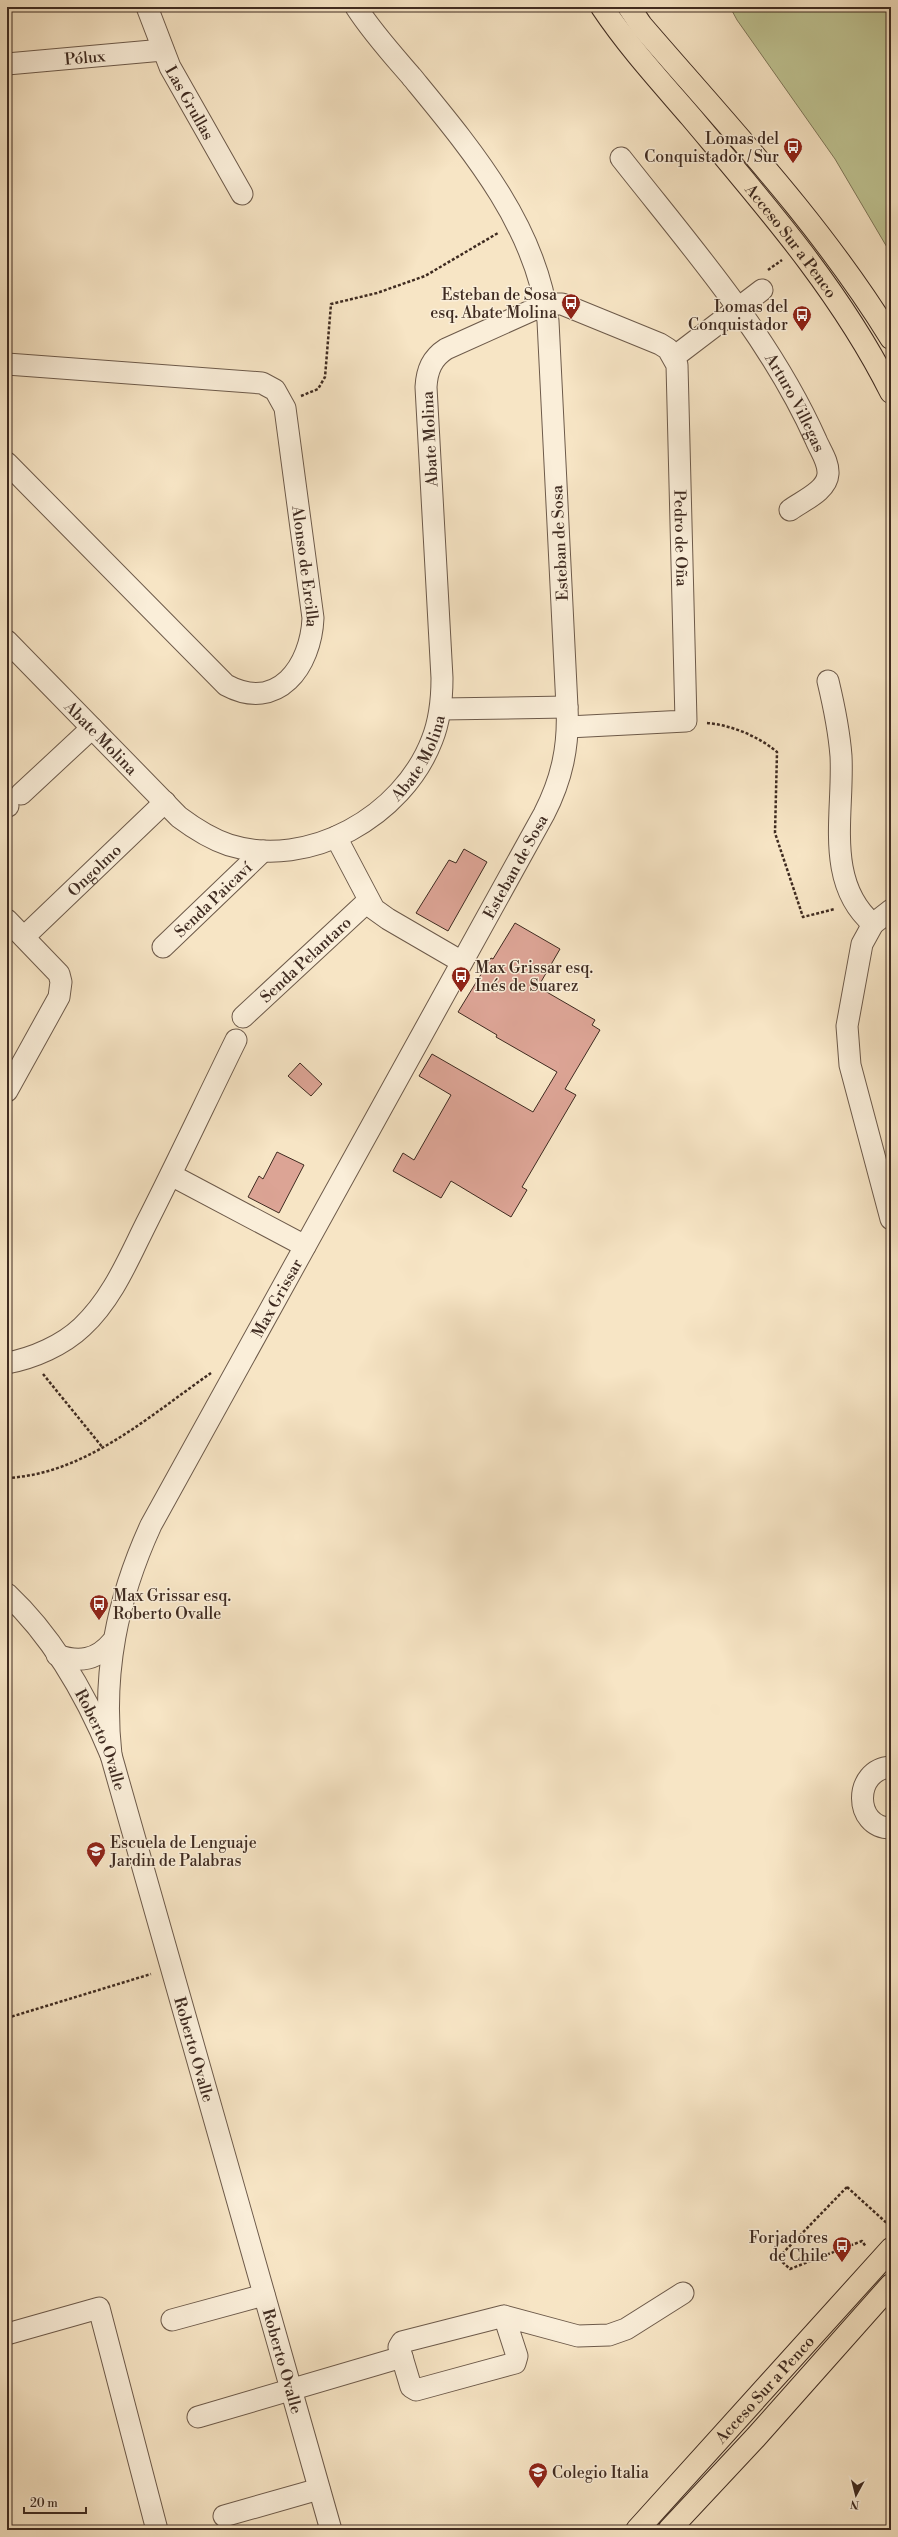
<svg xmlns="http://www.w3.org/2000/svg" width="898" height="2537" viewBox="0 0 898 2537" font-family="'Libre Bodoni',serif">
<style>
.green{fill:#bfc493;stroke:#7f785a}
.building{fill:#dca495;stroke:#3f2b21}
.lines{fill:none;stroke-linecap:round;stroke-linejoin:round}
.minor-casing{stroke:#6d5a4a;stroke-width:23}
.major-casing{stroke:#3f2b21;stroke-width:24}
.path{stroke:#3f2b21;stroke-width:2.5;stroke-dasharray:3 2;stroke-linecap:butt}
.minor{stroke:#faeed9;stroke-width:21}
.major{stroke:#f7e5c5;stroke-width:22}
.labels{text-anchor:middle;stroke-width:3;stroke-linejoin:round;paint-order:stroke}
.street-label{font-size:16px;fill:#3f2b21;stroke:#faeed9}
.poi-label{font-size:16px;fill:#3f2b21;stroke:#faeed9;text-anchor:end}
</style>
<rect width="100%" height="100%" fill="#f7e5c5"/>
<filter id="stains"><feTurbulence type="fractalNoise" baseFrequency=".005" numOctaves="4"/><feColorMatrix values="0 0 0 0 .2 0 0 0 0 .09 0 0 0 0 .02 0 0 0 .5 -.17"/></filter>
<radialGradient id="worn" r=".72"><stop offset=".6" stop-color="#630" stop-opacity="0"/><stop offset="1" stop-color="#630" stop-opacity=".3"/></radialGradient>
<path class="green" d="M730 7H889L891 15V254L835 159 737 20Z"/>
<path class="building" d="M464 849 487 862 448 931 416 913 449 860 456 863Z
M515 923 560 949 538 987 595 1020 592 1025 600 1030 565 1089 576 1095 522 1187 527 1190 511 1217 451 1181 441 1198 393 1171 403 1153 414 1160 451 1095 419 1076 432 1054 533 1112 557 1072 496 1037 497 1035 458 1012 491 958 493 959Z
M300 1063 322 1084 311 1096 288 1076Z
M277 1152 304 1165 279 1213 248 1197 259 1176 263 1179Z"/>
<g class="lines">
<g class="minor-casing">
<g id="minor">
<path id="s1" d="M147 7 170 67 242 194"/>
<path id="s2" d="M7 64 163 50"/>
<path id="s3" d="M621 158C691 247 769 335 816 440 820 450 829 462 828 474 827 491 802 501 790 510"/>
<path d="M674 357 762 290"/>
<path id="s4" d="M7 364 262 383 275 390 285 408 313 618C311 666 278 713 226 685L7 463"/>
<path id="s5" d="M7 641 179 817C195 829 211 839 229 845 309 870 403 816 432 740 440 720 442 699 442 678L426 387C427 370 432 358 446 349L546 304H562L660 344 668 349 677 365 686 721 568 727"/>
<path d="M828 681C834 706 839 730 841 756 844 813 824 882 873 924"/>
<path d="M441 709 567 707"/>
<path d="M21 794 92 728"/>
<path d="M7 806H8"/>
<path d="M336 837 374 909 388 919 462 962"/>
<path d="M891 910 873 924 862 944 847 1026 850 1065 891 1219"/>
<path d="M7 920 59 974 61 982 59 997 7 1091"/>
<path id="s6" d="M24 937 165 802"/>
<path id="s7" d="M163 947 263 851"/>
<path id="s8" d="M243 1017 368 901"/>
<path d="M171 1175 305 1246"/>
<path d="M7 1363C34 1358 63 1345 82 1327 112 1299 128 1260 146 1224 177 1163 206 1101 236 1040"/>
<path id="s9" d="M7 1594C53 1637 87 1697 111 1755L331 2530"/>
<path d="M57 1655C79 1663 97 1660 112 1642"/>
<path id="s10" d="M111 1755C102 1673 117 1599 151 1525L544 814C562 779 569 746 567 707L548 321C536 225 470 148 411 76 392 54 372 32 356 7"/>
<path d="M891 1767C853 1769 853 1828 891 1828"/>
<path d="M504 2316 517 2356 515 2363 416 2390 411 2387 399 2347 402 2342 504 2316 578 2336 609 2335 626 2329 683 2293"/>
<path d="M172 2320 264 2295"/>
<path d="M7 2334 99 2308 157 2530"/>
<path d="M198 2417 402 2357"/>
<path d="M224 2516 319 2489"/>
</g>
</g>
<g class="major-casing">
<g id="major">
<path id="s11" d="M602 7C628 46 660 81 691 117 764 204 840 290 891 392"/>
<path d="M629 7 641 25C728 126 821 224 891 338"/>
<path id="s12" d="M637 2530 891 2249"/>
<path d="M669 2530 756 2437 891 2285"/>
</g>
</g>
<path class="path" d="M768 270 782 260
M301 396 318 389 325 377 331 304 377 293 425 276 498 233
M707 723C731 725 758 736 777 752L775 833 803 917 835 909
M43 1374 103 1448
M7 1478C86 1474 149 1416 211 1373
M7 2018 151 1974
M847 2187 778 2258 790 2269 862 2241 866 2247
M847 2187 891 2227"/>
<use href="#minor" class="minor"/>
<use href="#major" class="major"/>
</g>
<defs>
<g id="bus-pin" transform="scale(1)"><path d="M0 17L-7.5 6A9.5 9.5 0 1 1 7.5 6Z" fill="#8f2418" stroke="#faeed9"/><path d="M-5-6H5V4H4V6H2V4H-2V6H-4V4H-5ZM-3.5-4V0h7V-4ZM-3.5 1.2v1.5H-2V1.2ZM2 1.2v1.5H3.5V1.2Z" fill="#fff"/></g>
<g id="school-pin" transform="scale(1)"><path d="M0 17L-7.5 6A9.5 9.5 0 1 1 7.5 6Z" fill="#8f2418" stroke="#faeed9"/><path d="M0-5L7-2L0 1L-7-2ZM-4 1L0 2.5L4 1V4Q0 6-4 4Z" fill="#fff"/></g>
</defs>
<g fill-rule="evenodd">
<use href="#bus-pin" x="793" y="147"/>
<use href="#bus-pin" x="571" y="303"/>
<use href="#bus-pin" x="802" y="315"/>
<use href="#bus-pin" x="461" y="976"/>
<use href="#bus-pin" x="99" y="1604"/>
<use href="#school-pin" x="96" y="1851"/>
<use href="#bus-pin" x="842" y="2246"/>
<use href="#school-pin" x="538" y="2472"/>
</g>
<g class="labels">
<g class="street-label">
<text dy="6" stroke="none"><textPath href="#s2" startOffset="78">Pólux</textPath></text>
<text dy="6" stroke="none"><textPath href="#s1" startOffset="105">Las Grullas</textPath></text>
<text dy="6" stroke="none"><textPath href="#s11" startOffset="301">Acceso Sur a Penco</textPath></text>
<text dy="6" stroke="none"><textPath href="#s3" startOffset="301">Arturo Villegas</textPath></text>
<text transform="translate(429 439) rotate(-93)" y="6">Abate Molina</text>
<text dy="6" stroke="none"><textPath href="#s5" startOffset="1385">Pedro de Oña</textPath></text>
<text transform="translate(559 543) rotate(-93)" y="6">Esteban de Sosa</text>
<text dy="6" stroke="none"><textPath href="#s4" startOffset="451">Alonso de Ercilla</textPath></text>
<text dy="6" stroke="none"><textPath href="#s5" startOffset="135">Abate Molina</textPath></text>
<text dy="6" stroke="none"><textPath href="#s5" startOffset="531">Abate Molina</textPath></text>
<text dy="6" stroke="none"><textPath href="#s10" startOffset="989">Esteban de Sosa</textPath></text>
<text dy="6" stroke="none"><textPath href="#s6" startOffset="97">Ongolmo</textPath></text>
<text dy="6" stroke="none"><textPath href="#s7" startOffset="69">Senda Paicaví</textPath></text>
<text dy="6" stroke="none"><textPath href="#s8" startOffset="85">Senda Pelantaro</textPath></text>
<text dy="6" stroke="none"><textPath href="#s10" startOffset="496">Max Grissar</textPath></text>
<text dy="6" stroke="none"><textPath href="#s9" startOffset="175">Roberto Ovalle</textPath></text>
<text dy="6" stroke="none"><textPath href="#s9" startOffset="499">Roberto Ovalle</textPath></text>
<text dy="6" stroke="none"><textPath href="#s9" startOffset="823">Roberto Ovalle</textPath></text>
<text dy="6" stroke="none"><textPath href="#s12" startOffset="190">Acceso Sur a Penco</textPath></text>
</g>
<g class="poi-label">
<text x="779" y="144">Lomas del<tspan x="779" dy="18">Conquistador / Sur</tspan></text>
<text x="557" y="300">Esteban de Sosa<tspan x="557" dy="18">esq. Abate Molina</tspan></text>
<text x="788" y="312">Lomas del<tspan x="788" dy="18">Conquistador</tspan></text>
<text x="475" y="973" text-anchor="start">Max Grissar esq.<tspan x="475" dy="18">Inés de Suarez</tspan></text>
<text x="113" y="1601" text-anchor="start">Max Grissar esq.<tspan x="113" dy="18">Roberto Ovalle</tspan></text>
<text x="110" y="1848" text-anchor="start">Escuela de Lenguaje<tspan x="110" dy="18">Jardin de Palabras</tspan></text>
<text x="828" y="2243">Forjadores<tspan x="828" dy="18">de Chile</tspan></text>
<text x="552" y="2478" text-anchor="start">Colegio Italia</text>
</g>
</g>
<rect width="898" height="2537" fill="none" stroke="#f7e5c5" stroke-width="24"/>
<rect x="8" y="8" width="882" height="2521" fill="none" stroke="#3f2b21" stroke-width="2"/>
<rect x="12" y="12" width="874" height="2513" fill="none" stroke="#3f2b21"/>
<g transform="translate(856 2495) rotate(187)" stroke="#faeed9" stroke-width="3" paint-order="stroke">
<path d="M0-3L7 15L0 10L-7 15Z" fill="#3f2b21"/>
<text y="-6" font-size="11" font-weight="bold" text-anchor="middle" fill="#3f2b21">N</text>
</g>
<path d="M24 2507v6h62v-6" fill="none" stroke="#3f2b21" stroke-width="2"/>
<text x="30" y="2507" font-size="12" fill="#3f2b21" stroke="#faeed9" stroke-width="3" paint-order="stroke">20 m</text>
<rect width="100%" height="100%" filter="url(#stains)"/>
<rect width="100%" height="100%" fill="url(#worn)"/>
</svg>
